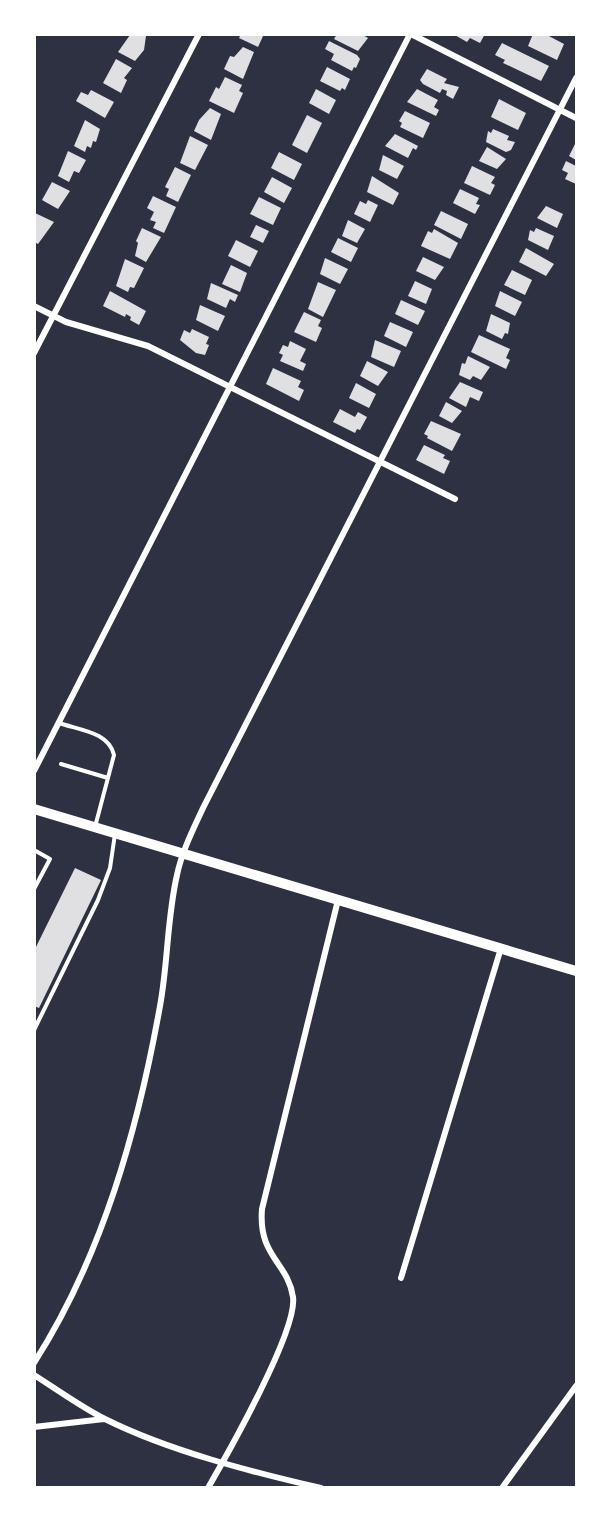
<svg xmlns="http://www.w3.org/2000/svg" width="611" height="1522" viewBox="0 0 611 1522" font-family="'Golos Text',sans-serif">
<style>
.building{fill:#e0e0e3}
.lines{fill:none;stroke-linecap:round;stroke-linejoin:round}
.service{stroke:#fff;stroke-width:4}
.minor{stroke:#fff;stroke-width:6}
.primary{stroke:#fff;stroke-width:10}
</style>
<rect width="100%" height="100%" fill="#2d3142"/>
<path class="building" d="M133 34 146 36 144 50 135 61 118 52 130 35Z
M241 34H264L258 47 239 38Z
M337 34H361L368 38 358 51 334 39Z
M453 34H485L480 43 470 38 467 42Z
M533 34H545L564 44 557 60 528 46Z
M329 41 357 55 360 59 356 68 354 67 352 71 331 60 334 54 325 49Z
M502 43 549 66 541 81 503 63 505 60 495 55Z
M243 47 254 52 243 79 224 69 230 56 234 57Z
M116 59 132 68 124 78 127 80 121 93 103 83Z
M327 67 350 79 345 90 342 88 340 91 320 81Z
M427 69 447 79 444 83 459 87 453 99 446 95 447 91 442 89 440 93 423 84 420 80Z
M225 77 242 85 239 91 243 93 234 113 209 101 216 87 219 89Z
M316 89 336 100 329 114 309 103Z
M417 89 438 100 434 107 439 110 436 116 407 102Z
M91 90 114 102 105 118 76 101 81 92 88 95Z
M499 99 526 113 518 130 491 117Z
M210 108 221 114 211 140 194 131 199 120Z
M405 111 430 123 423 138 400 127 402 123 399 121Z
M307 115 322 123 307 153 292 145Z
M85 120 100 129 96 142 93 141 91 148 87 146 85 152 74 146Z
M493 129 509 136 507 140 515 142 511 150 506 152 486 142 488 131 491 133Z
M395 134 418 146 416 150 413 148 408 158 385 146Z
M190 136 208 145 195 170 180 163Z
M576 142V160L569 156Z
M487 147 506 159 497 169 479 161Z
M68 151 86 160 79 173 74 171 69 182 58 176Z
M279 152 302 164 294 180 271 168Z
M383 155 404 166 397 179 379 170Z
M566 161 576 166V184L565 179 568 173 562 170Z
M472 166 495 177 491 183 495 185 490 195 464 183Z
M175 167 191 175 178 202 166 196 169 189 165 187Z
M372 176 399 193 393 205 367 192Z
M272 177 292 188 284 203 264 192Z
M52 182 70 191 58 209 42 200Z
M460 189 479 198 476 204 480 205 475 214 453 203Z
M153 196 176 207 164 233 153 228 156 222 150 220 154 212 147 208Z
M259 197 281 208 273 225 250 214Z
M368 200 378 205 370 222 354 214 360 201 366 204Z
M546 206 563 214 557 228 537 218Z
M441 211 468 224 461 239 434 225Z
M35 213 54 222 38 244 34 242Z
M348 220 365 229 357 243 342 236Z
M256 225 269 231 263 243 250 237Z
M142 228 161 237 146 262 135 256 138 243 136 241Z
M536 228 554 236 548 250 528 240 530 230 534 232Z
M434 229 458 243 450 259 421 246 428 231 432 233Z
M338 238 358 248 351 262 331 252Z
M236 240 258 251 250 267 228 256Z
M526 248 554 264 546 276 519 262Z
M423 257 444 267 435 280 416 271Z
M325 258 348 269 340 284 320 274Z
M125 259 144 268 134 288 130 287 128 292 116 286Z
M231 265 247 273 240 292 222 284Z
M512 270 532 280 525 295 504 285Z
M415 281 432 289 426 304 408 296Z
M318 282 336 290 323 317 308 309Z
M211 283 238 295 235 302 230 299 226 308 207 299Z
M110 291 146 311 139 325 130 320 131 317 126 314 125 317 103 306Z
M500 291 522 302 515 316 495 306Z
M401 300 425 311 418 325 395 314Z
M200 305 225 316 218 331 196 320Z
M304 312 321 320 318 326 322 328 316 342 294 332Z
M491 314 510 323 508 334 505 333 502 339 486 331Z
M390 322 413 332 406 347 384 336Z
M192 329 209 337 206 344 209 345 205 355 196 353 180 340 184 330 190 333Z
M479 335 510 349 506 358 510 360 506 369 471 352Z
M375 340 401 351 394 367 371 357Z
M290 341 306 349 300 361 306 364 303 371 280 361 283 355 279 353 283 345 288 347Z
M468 356 490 367 481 380 473 376 470 380 459 375 462 363 465 364Z
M367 361 388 372 378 386 360 376Z
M273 368 301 381 298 387 304 390 299 401 266 384Z
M460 382 483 392 479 401 470 397 466 407 449 398Z
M356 383 376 394 369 408 349 398Z
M446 402 462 411 452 423 439 416Z
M340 409 355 417 358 412 367 417 360 430 357 429 355 433 333 422Z
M431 421 461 434 452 451 427 438 428 436 424 434Z
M424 445 445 455 443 458 450 461 444 474 416 460Z
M75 868 101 880 39 1008 34 1006V951Z"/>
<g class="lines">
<path class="service" d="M59 723C79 730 109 732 114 755L95 827
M61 764 108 778
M34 850 50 859 34 889
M34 1030 98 900 110 868 115 834"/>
<path class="minor" d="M411 34 576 118
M34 306 66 322 148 346 455 499
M34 353 199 34
M34 771 410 34
M401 1278 501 948
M34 1363C102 1257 138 1129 160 1006 168 963 167 918 177 875 182 851 193 830 203 808L576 78
M34 1375C58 1390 81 1407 105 1419 169 1451 252 1472 321 1488
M34 1427 104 1419
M208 1488C227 1455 298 1330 293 1297 288 1262 258 1257 262 1209L338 900
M502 1488 576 1386"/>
<path class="primary" d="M34 809 576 971"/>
</g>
<rect width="611" height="1522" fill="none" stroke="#ffffff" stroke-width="72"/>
</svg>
